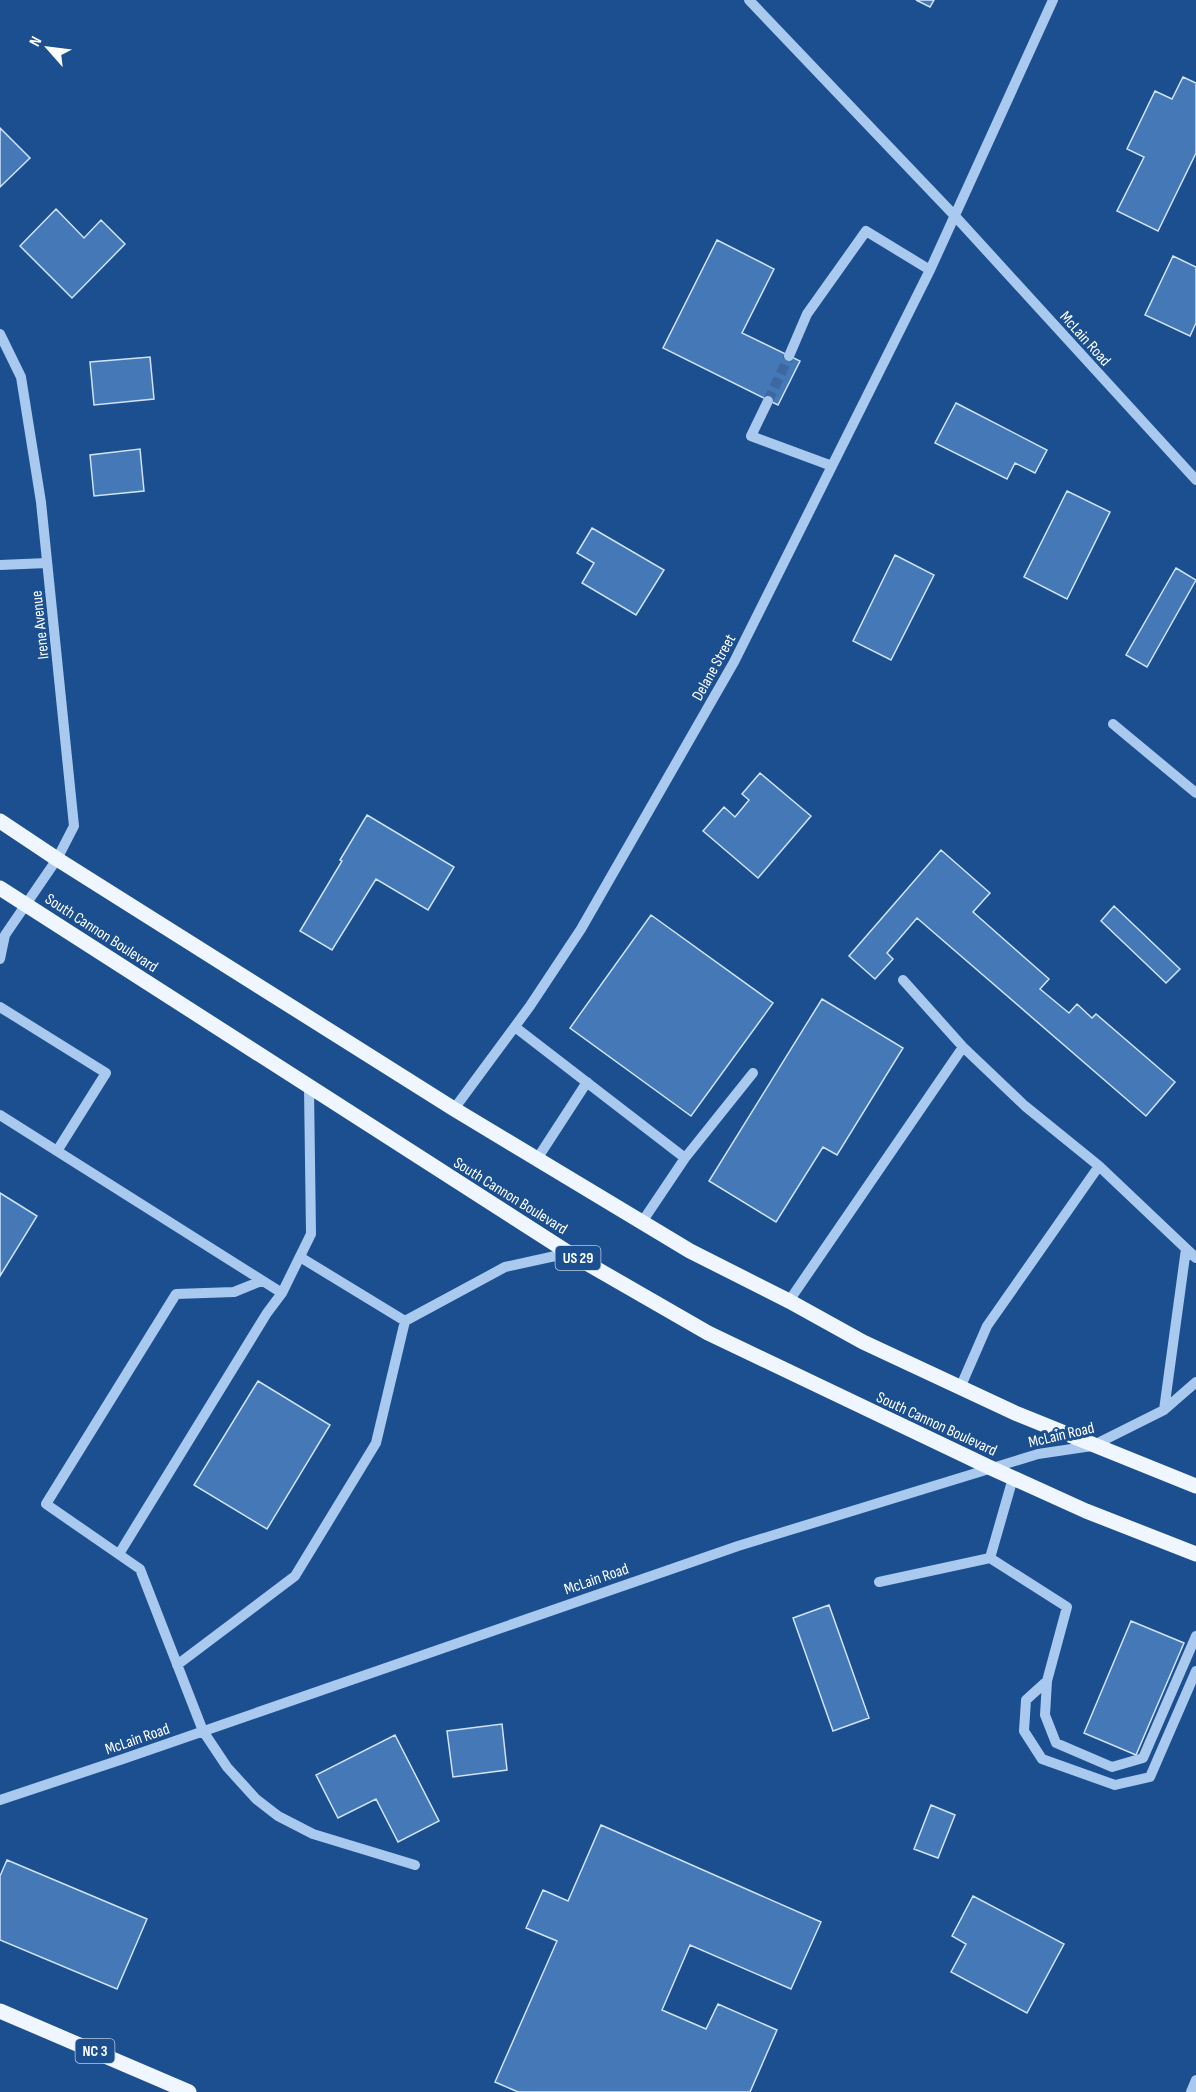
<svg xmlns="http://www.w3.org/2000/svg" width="1196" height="2092" viewBox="0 0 1196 2092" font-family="'Sofia Sans Condensed',sans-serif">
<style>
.building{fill:#4478b7;stroke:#cfe3fa;stroke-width:1.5}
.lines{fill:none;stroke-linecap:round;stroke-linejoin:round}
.minor-tunnel{stroke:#3d69a0;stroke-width:10;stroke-dasharray:10 5;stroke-linecap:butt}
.minor{stroke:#a9c9ee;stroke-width:10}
.major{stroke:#f0f6ff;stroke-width:15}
.labels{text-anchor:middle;stroke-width:6;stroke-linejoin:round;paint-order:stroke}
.shield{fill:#1b4f8f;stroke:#bbcadd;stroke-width:1.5}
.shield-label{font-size:15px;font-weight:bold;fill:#fff}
.street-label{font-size:16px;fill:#fff;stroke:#1b4f8f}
</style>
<rect width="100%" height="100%" fill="#1b4f8f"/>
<path class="building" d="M916 0H934L930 7Z
M1183 77 1196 83V153L1158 231 1117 211 1144 157 1127 149 1155 91 1172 99Z
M0 128 30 158 0 187Z
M56 209 84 238 101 220 125 244 72 298 20 246Z
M717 240 774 269 742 333 800 361 778 405 663 348Z
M1173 256 1196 267V323L1190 336 1145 315Z
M150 357 154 399 94 405 90 362Z
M956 403 1047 450 1035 473 1015 463 1007 479 935 443Z
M140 449 144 491 94 496 90 455Z
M1067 491 1110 512 1067 599 1024 577Z
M592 528 664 570 636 615 582 583 594 563 577 553Z
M895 555 934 575 891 660 853 641Z
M1176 568 1196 580 1147 667 1126 655Z
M760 773 811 816 758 878 703 831 724 807 735 817 749 800 742 794Z
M367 815 454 867 428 910 376 879 332 950 300 931 342 861 340 860Z
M941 850 990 893 973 912 1049 979 1040 989 1069 1013 1077 1004 1092 1018 1096 1014 1175 1082 1146 1116 917 918 887 953 893 959 875 979 849 956Z
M1114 906 1180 969 1166 983 1101 921Z
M651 915 773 1003 691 1116 570 1028Z
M822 999 903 1048 837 1155 823 1147 776 1222 709 1181Z
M0 1193 37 1216 0 1276Z
M258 1381 330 1425 267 1529 194 1485Z
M829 1605 869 1718 833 1731 793 1618Z
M1131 1621 1184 1643 1136 1755 1084 1733Z
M502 1724 507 1770 453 1777 447 1731Z
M395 1735 439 1821 398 1842 376 1799 338 1818 316 1775Z
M931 1805 955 1815 938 1858 914 1849Z
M601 1825 821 1922 791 1989 690 1945 662 2010 706 2029 718 2004 777 2030 750 2092H518L495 2082 557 1941 526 1928 543 1890 568 1901Z
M7 1860 147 1919 117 1989 0 1940V1876Z
M973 1896 1064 1944 1027 2013 951 1972 966 1944 952 1936Z"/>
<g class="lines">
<path class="minor-tunnel" d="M768 401 789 356"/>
<path class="minor" d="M749 0 954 215 1196 480
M0 334 21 377 41 502 74 826 57 859 5 935 0 959
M789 356 807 314 866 231 930 270
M768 401 751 436 832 466
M0 565 47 563
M1113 724 1196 793
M903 980 963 1047 1025 1106 1099 1166 1196 1258
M0 1007 106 1073 57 1151
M515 1027 685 1158 642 1222
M454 1109 530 1006 581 929 734 662 930 270 1053 0
M0 1115 282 1293 311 1234 309 1088
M685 1158 753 1073
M537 1159 587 1082
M300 1257 405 1321 505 1267 569 1253
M261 1281 234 1292 176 1294 46 1504 140 1569 203 1731 227 1767 256 1799 278 1816 313 1834 415 1865
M789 1301 963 1047
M960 1388 987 1326 1099 1166
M1164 1410 1186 1249
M119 1554 267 1313 282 1293
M990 1558 1013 1478
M879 1582 990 1558 1067 1607 1047 1681 1045 1715 1056 1743 1112 1767 1143 1758 1196 1636
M177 1665 295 1576 376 1443 405 1321
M1047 1681 1026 1700 1024 1731 1042 1759 1115 1785 1150 1777 1196 1671
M0 1800 123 1759 738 1546 1038 1454 1092 1446 1164 1410 1196 1382
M1191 2092 1196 2080"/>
<path class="major" d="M0 821 57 859 454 1109 690 1251 789 1301 863 1342 1015 1413 1196 1486
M0 888 569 1253 708 1333 991 1468 1086 1511 1196 1554
M0 2011 189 2092"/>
</g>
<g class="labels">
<g class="shield">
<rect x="555.5" y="1246" width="45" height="24" rx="4.5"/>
<rect x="75.5" y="2039" width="39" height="24" rx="4.5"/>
</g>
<g class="shield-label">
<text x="578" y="1263">US 29</text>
<text x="95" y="2056">NC 3</text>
</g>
<g class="street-label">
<text transform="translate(1086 338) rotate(48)" y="6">McLain Road</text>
<text transform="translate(39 625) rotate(-96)" y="6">Irene Avenue</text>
<text transform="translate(713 667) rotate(-61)" y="6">Delane Street</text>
<text transform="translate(102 932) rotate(33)" y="6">South Cannon Boulevard</text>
<text transform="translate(511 1195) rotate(32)" y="6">South Cannon Boulevard</text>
<text transform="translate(937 1423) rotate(25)" y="6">South Cannon Boulevard</text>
<text transform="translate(1061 1434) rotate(-13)" y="6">McLain Road</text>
<text transform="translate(596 1578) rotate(-19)" y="6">McLain Road</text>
<text transform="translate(137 1738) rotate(-19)" y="6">McLain Road</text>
</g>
</g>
<g transform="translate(48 48) rotate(298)" stroke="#1b4f8f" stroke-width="4.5" paint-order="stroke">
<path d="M0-4.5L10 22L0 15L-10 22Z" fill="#ffffff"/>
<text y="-9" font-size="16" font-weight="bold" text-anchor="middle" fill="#ffffff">N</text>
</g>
</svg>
